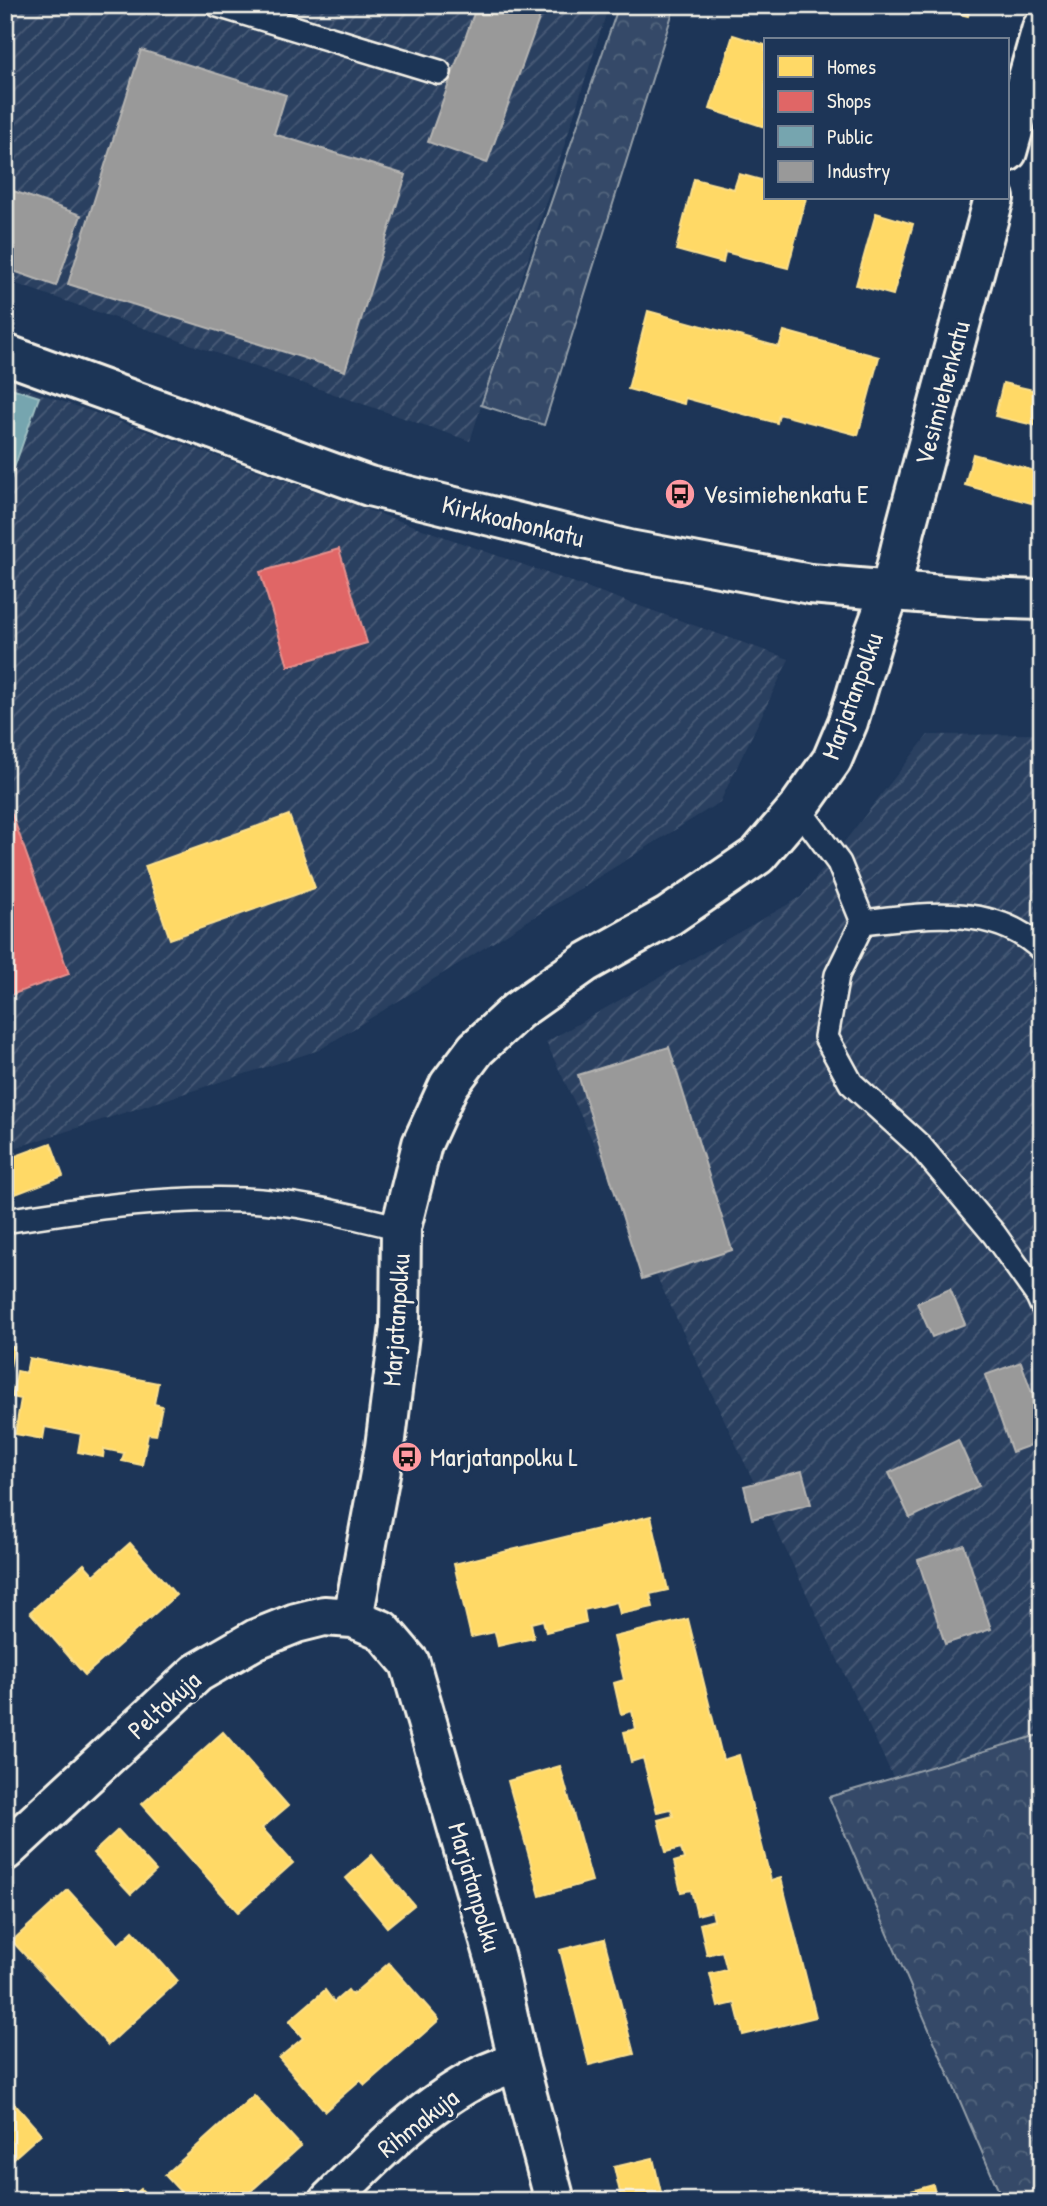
<svg xmlns="http://www.w3.org/2000/svg" width="1047" height="2206" viewBox="0 0 1047 2206" font-family="'Patrick Hand',sans-serif">
<style>
.industrial{fill:url(#industrial-furrows)}
.forest{fill:url(#forest-crowns);stroke:#949ea8;stroke-width:2}
.homes{fill:#ffd966;stroke:#fce08d;stroke-width:2}
.shops{fill:#e06666;stroke:#e6908d;stroke-width:2}
.public{fill:#76a5af;stroke:#9cbcc0;stroke-width:2}
.industry{fill:#999;stroke:#b4b3b1;stroke-width:2}
.lines{fill:none;stroke-linecap:round;stroke-linejoin:round}
.service-casing{stroke:#f4f1e8;stroke-width:28}
.minor-casing{stroke:#f4f1e8;stroke-width:44}
.tertiary-casing{stroke:#f4f1e8;stroke-width:44}
.service{stroke:#1d3557;stroke-width:23}
.minor{stroke:#1d3557;stroke-width:38}
.tertiary{stroke:#1d3557;stroke-width:38}
.labels{text-anchor:middle;stroke-width:7;stroke-linejoin:round;paint-order:stroke}
.street-label{font-size:26px;fill:#f4f1e8;stroke:#1d3557}
.poi-label{font-size:26px;fill:#f4f1e8;stroke:#1d3557;text-anchor:start}
</style>
<defs>
<pattern id="industrial-furrows" width="10" height="10" patternUnits="userSpaceOnUse" patternTransform="scale(1.75)"><rect width="10" height="10" fill="#2a4060"/><path d="M-1 1l2-2M0 10L10 0M9 11l2-2" fill="none" stroke="#4a5c77"/></pattern>
<pattern id="forest-crowns" width="20" height="18" patternUnits="userSpaceOnUse" patternTransform="scale(1.75)"><rect width="20" height="18" fill="#354a67"/><path d="M2 6a3 3 0 1 1 6 0M12 15a3 3 0 1 1 6 0" fill="none" stroke="#53657d"/></pattern>
</defs>
<rect width="100%" height="100%" fill="#1d3557"/>
<filter id="ink" filterUnits="userSpaceOnUse"><feTurbulence type="fractalNoise" baseFrequency=".0143" numOctaves="2"/><feDisplacementMap in="SourceGraphic" scale="14" xChannelSelector="R" yChannelSelector="G"/><feConvolveMatrix kernelMatrix="1 2 1 2 8 2 1 2 1" color-interpolation-filters="sRGB"/></filter>
<g filter="url(#ink)">
<path class="industrial" d="M5 5H609L470 441 5 280Z
M5 381 789 659 720 802 319 1050 5 1151Z
M1042 734V1734L894 1779 546 1042 801 897 928 735Z"/>
<path class="forest" d="M619 5H675L544 425 481 405Z
M1042 1734V2201H1003L829 1797Z"/>
<path class="homes" d="M926 5H971L968 16Z
M733 35 765 45V127L710 109Z
M739 174 765 181V198H806L788 268 725 252 723 263 676 250 694 179 734 189Z
M876 213 913 224 893 295 856 285Z
M648 311 779 347 784 331 879 357 858 435 779 414 777 423 685 398 684 404 628 389Z
M1003 383 1042 392V427L995 416Z
M973 454 1042 473V506L965 485Z
M289 815 315 888 170 939 145 866Z
M51 1143 63 1176 5 1198V1160Z
M5 1346 14 1347 8 1377 5 1376Z
M29 1358 158 1383 154 1404 162 1406 156 1435 148 1434 142 1465 122 1461 124 1453 104 1449 103 1457 78 1452 81 1434 45 1427 43 1439 15 1434 21 1399 12 1397 17 1371 26 1373Z
M651 1516 668 1590 650 1594 653 1607 620 1614 617 1602 584 1610 586 1622 546 1632 543 1620 531 1623 534 1638 498 1646 495 1632 471 1637 454 1564Z
M130 1543 176 1595 85 1675 30 1612 84 1564 94 1575Z
M688 1619 723 1760 739 1755 771 1881 781 1878 816 2017 743 2035 735 2003 718 2007 710 1974 727 1970 722 1951 707 1955 700 1924 714 1920 712 1911 697 1915 691 1890 681 1892 674 1862 684 1859 681 1848 666 1852 658 1820 673 1816 671 1809 657 1812 643 1758 631 1762 624 1732 636 1729 632 1711 621 1714 614 1683 624 1680 614 1637Z
M223 1732 288 1806 262 1828 293 1863 238 1912 142 1804Z
M560 1766 592 1881 540 1896 508 1781Z
M118 1830 156 1871 131 1894 93 1853Z
M372 1855 414 1905 387 1927 346 1878Z
M68 1890 118 1945 133 1931 178 1981 108 2045 12 1941Z
M604 1939 634 2054 589 2065 560 1950Z
M389 1963 439 2020 365 2085 360 2080 325 2111 279 2058 303 2038 289 2021 325 1990 334 2002 348 1990 352 1995Z
M5 2093 41 2134 5 2166Z
M254 2095 301 2146 240 2201H189L165 2175Z
M653 2158 663 2201H622L614 2167Z
M933 2185 937 2201H875Z
M141 2189 152 2201H110L120 2192 128 2200Z"/>
<path class="shops" d="M339 549 367 643 288 666 260 572Z
M8 803 69 974 5 997V804Z"/>
<path class="public" d="M5 386 39 397 8 485 5 484Z"/>
<path class="industry" d="M477 5H544L487 163 428 142Z
M141 50 286 95 274 134 406 175 345 371 68 284Z
M5 188 81 215 56 286 5 268Z
M669 1047 732 1250 642 1279 578 1075Z
M950 1289 965 1324 932 1337 917 1303Z
M1021 1362 1042 1422V1441L1012 1452 985 1375Z
M958 1440 979 1486 910 1518 889 1473Z
M802 1471 811 1504 752 1519 744 1486Z
M964 1545 991 1629 945 1644 918 1560Z"/>
<g class="lines">
<g class="service-casing">
<path id="service" d="M218 5 439 72
M798 808 839 863 863 922 837 975 826 1037 851 1083 920 1146 994 1234 1038 1296 1042 1305
M863 922C922 915 995 903 1042 950
M11 1220C88 1208 166 1197 244 1200 298 1202 350 1216 401 1228"/>
</g>
<g class="minor-casing">
<path id="minor" d="M1007 152 1042 28
M5 1851 197 1673 256 1639 296 1623 324 1616 353 1618
M329 2201C375 2155 424 2104 483 2075 494 2070 506 2066 518 2061
M555 2201 518 2061 495 1958 410 1663 382 1630 353 1618 385 1447 400 1326 401 1228 422 1144 449 1085 476 1049 517 1011 585 963 669 916 758 855 798 808 832 760 848 722 875 632 891 589 905 530 994 198"/>
</g>
<g class="tertiary-casing">
<path id="tertiary" d="M5 354 369 486 629 550 810 584 979 598 1042 600"/>
</g>
<use href="#service" class="service"/>
<use href="#minor" class="minor"/>
<use href="#tertiary" class="tertiary"/>
</g>
</g>
<defs>
<g id="bus-disc" transform="scale(1.575)"><circle r="9.5" fill="#ff9aa2" stroke="#1d3557"/><path d="M-5-6H5V4H4V6H2V4H-2V6H-4V4H-5ZM-3.5-4V0h7V-4ZM-3.5 1.2v1.5H-2V1.2ZM2 1.2v1.5H3.5V1.2Z" fill="#111"/></g>
</defs>
<g fill-rule="evenodd">
<use href="#bus-disc" x="680" y="494"/>
<use href="#bus-disc" x="407" y="1457"/>
</g>
<g class="labels">
<g class="street-label">
<text transform="translate(942 393) rotate(-75)" y="9">Vesimiehenkatu</text>
<text transform="translate(513 521) rotate(14)" y="9">Kirkkoahonkatu</text>
<text transform="translate(852 696) rotate(-70)" y="9">Marjatanpolku</text>
<text transform="translate(396 1320) rotate(-86)" y="9">Marjatanpolku</text>
<text transform="translate(164 1705) rotate(-42)" y="9">Peltokuja</text>
<text transform="translate(475 1887) rotate(74)" y="9">Marjatanpolku</text>
<text transform="translate(418 2123) rotate(-38)" y="9">Rihmakuja</text>
</g>
<g class="poi-label">
<text x="703" y="503">Vesimiehenkatu E</text>
<text x="430" y="1466">Marjatanpolku L</text>
</g>
</g>
<rect width="1047" height="2206" fill="none" stroke="#1d3557" stroke-width="28"/>
<rect x="14" y="14" width="1019" height="2178" fill="none" stroke="#f4f1e8" stroke-width="2.5" filter="url(#ink)"/>
<rect x="764" y="38" width="245" height="161" fill="#1d3557" stroke="#738091" stroke-width="2"/>
<rect x="778" y="56" width="35" height="21" fill="#ffd966" stroke="#738091" stroke-width="2"/>
<text x="827" y="74" font-size="21" fill="#f4f1e8">Homes</text>
<rect x="778" y="91" width="35" height="21" fill="#e06666" stroke="#738091" stroke-width="2"/>
<text x="827" y="108" font-size="21" fill="#f4f1e8">Shops</text>
<rect x="778" y="126" width="35" height="21" fill="#76a5af" stroke="#738091" stroke-width="2"/>
<text x="827" y="144" font-size="21" fill="#f4f1e8">Public</text>
<rect x="778" y="161" width="35" height="21" fill="#999999" stroke="#738091" stroke-width="2"/>
<text x="827" y="178" font-size="21" fill="#f4f1e8">Industry</text>
</svg>
